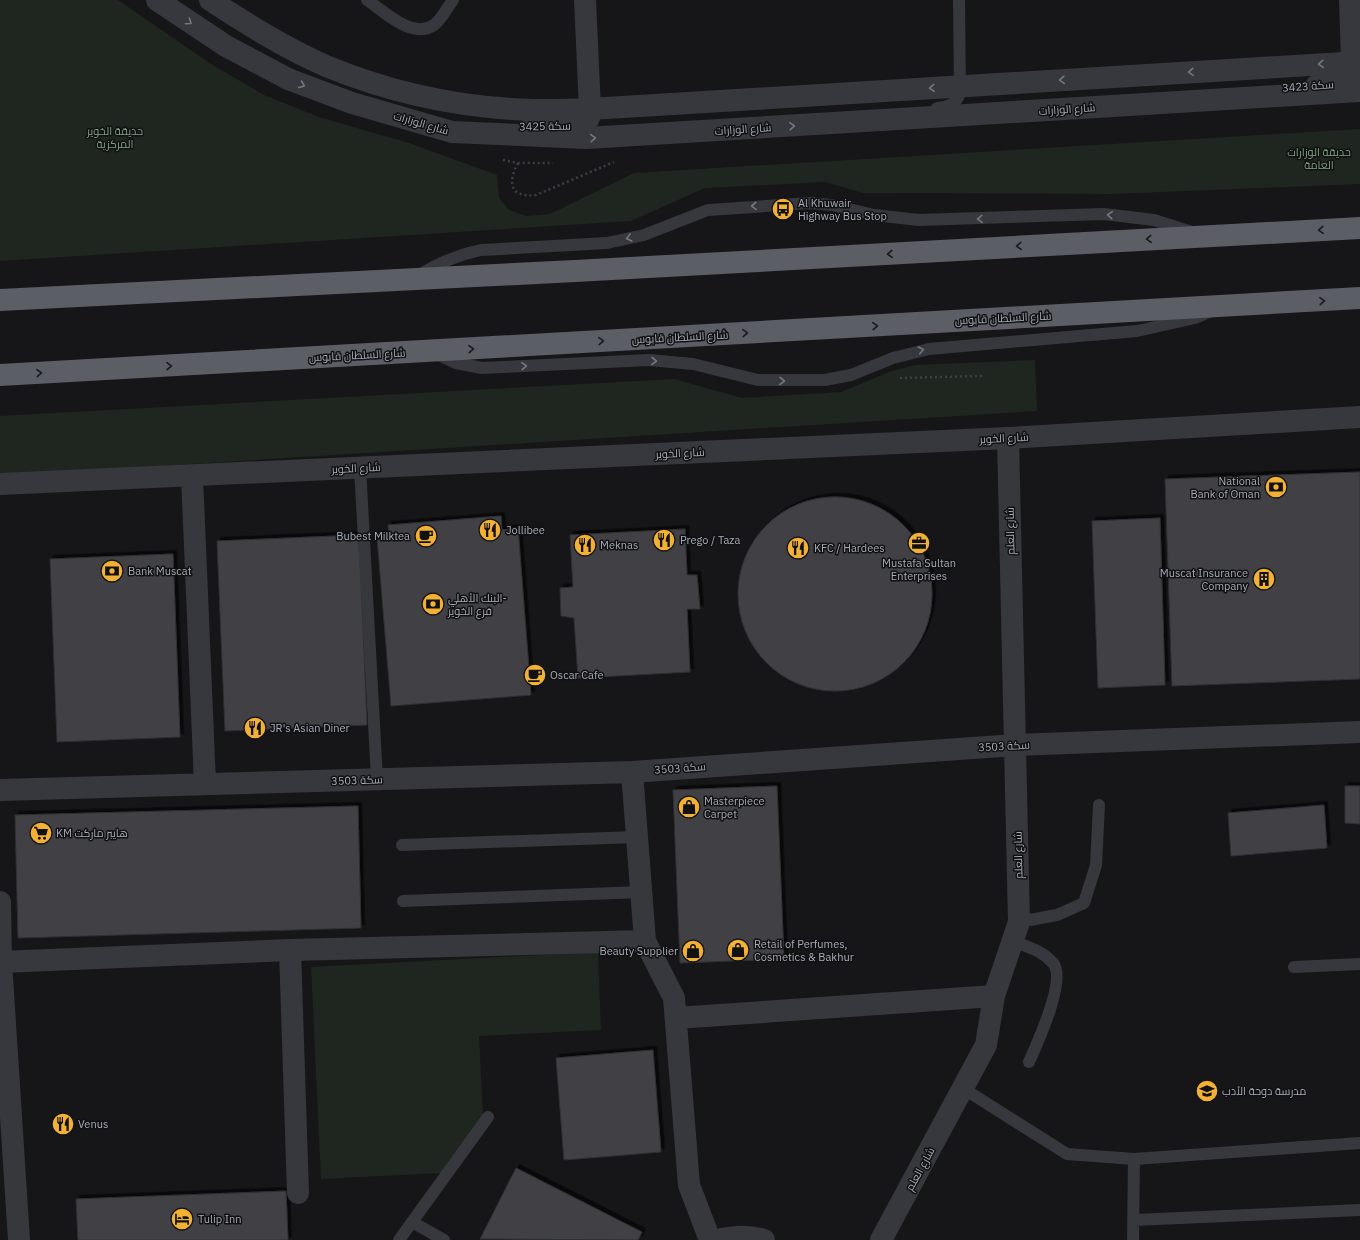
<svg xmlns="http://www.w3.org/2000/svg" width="1360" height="1240" viewBox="0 0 1360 1240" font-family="'IBM Plex Sans',Cairo,sans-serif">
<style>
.green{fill:#1e261f}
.building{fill:#404145;stroke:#303034;filter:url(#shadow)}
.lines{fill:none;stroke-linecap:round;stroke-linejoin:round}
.path{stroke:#3d3f44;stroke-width:2.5;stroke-dasharray:2 3;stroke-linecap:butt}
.service{stroke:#37383d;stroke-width:12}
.minor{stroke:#37383d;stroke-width:22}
.tertiary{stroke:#37383d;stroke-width:22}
.trunk{stroke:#5b5e65;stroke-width:22}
.oneway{stroke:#757881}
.oneway2{stroke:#18191b}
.labels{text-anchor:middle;stroke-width:3;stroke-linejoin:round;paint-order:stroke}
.street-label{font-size:11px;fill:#a8adb8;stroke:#111113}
.park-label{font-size:11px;fill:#7fa381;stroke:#111113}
.poi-label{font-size:11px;fill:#a8adb8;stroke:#111113;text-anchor:start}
</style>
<defs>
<filter id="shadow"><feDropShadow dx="3.5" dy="-3.5" stdDeviation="0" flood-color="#0009"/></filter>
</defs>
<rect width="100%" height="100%" fill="#161618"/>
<path class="green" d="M0 0H118L211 64 264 95 319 117 409 143 497 175 499 198 509 210 526 216 550 214 634 173 1360 129V184L1112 194 863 193 825 182 705 188 631 221 0 261Z
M1035 360 1037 411 0 476V416L674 379 742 398 841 392 889 372 915 365Z
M598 952 601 1030 479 1036 483 1116 442 1173 321 1179 311 967Z"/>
<path class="building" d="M1360 472V679L1172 686 1165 479Z
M738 594a97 97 0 1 1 194 0a97 97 0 1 1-194 0Z
M501 516 502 530 518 528 531 695 391 706 377 537 389 536 388 525Z
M1160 518 1165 685 1098 688 1092 521Z
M685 529 687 575H697L700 609H687L690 672 578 678 574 618 561 616 560 588 573 587 570 535Z
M359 535 367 725 225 731 217 541Z
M173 554 180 737 57 742 50 559Z
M777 786 784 959 680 963 673 790Z
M1345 786H1360V824L1345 823Z
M1324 805 1327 848 1231 856 1228 813Z
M358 806 361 928 18 938 15 815Z
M653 1050 661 1152 564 1160 556 1058Z
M516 1168 642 1232 638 1240 480 1239Z
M286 1191 288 1240H78L76 1199Z"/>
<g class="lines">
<path class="path" d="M503 160 518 163H553
M518 163C507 183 510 198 536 195L614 162
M900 378 982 376"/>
<path class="service" d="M367 0C384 11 412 40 434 25 442 19 447 8 453 0
M937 108C949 107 957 104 960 92L959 0
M418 276C438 263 457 255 481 250L607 243 644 235 708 210 810 203 832 205 874 215 919 220 1104 214 1154 220 1192 232
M437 354 456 363 482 368 649 360 693 364 758 380H825L851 375 893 358 929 349 1137 331 1195 318 1209 312
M360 467 377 779
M402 845 637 837
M403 901 642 892
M1019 922 1057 915 1084 903 1096 865 1099 805
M1012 941C1027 947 1042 950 1053 963 1067 979 1037 1044 1029 1062
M1294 967 1360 964
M964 1089 1067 1154 1134 1159
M1134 1220 1360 1210
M412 1222 444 1240
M399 1240 488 1117
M1133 1240 1134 1159 1360 1143"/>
<path class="minor" d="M1316 86 1337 84 1343 82 1351 74 1352 62 1350 0
M533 126C545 126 579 129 587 121 590 118 590 113 590 109L585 0
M192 476 205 784
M0 790 632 772 1016 745 1360 732
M0 902 1 962 19 1240
M645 941 674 998 689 1185 710 1240
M290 950 298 1193
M1 962 290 950 645 941 632 772
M676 1018 994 996
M718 1240C733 1236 748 1235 764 1240
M881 1240 986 1045 994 996 1019 922 1008 438"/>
<path class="tertiary" d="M157 0 226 46 288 79 352 103 452 132 586 138 1360 91
M210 0C247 24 285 48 326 66 384 90 449 105 512 109 538 111 564 110 590 109L1360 62
M0 484 1008 438 1360 417"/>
<path class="trunk" d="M0 300 575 271 1360 228
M0 375 1360 298"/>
</g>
<defs><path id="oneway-chevron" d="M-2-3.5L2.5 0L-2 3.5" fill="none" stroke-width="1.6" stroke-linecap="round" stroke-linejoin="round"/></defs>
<g class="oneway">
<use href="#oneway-chevron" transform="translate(189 22) rotate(35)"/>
<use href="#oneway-chevron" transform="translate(1321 64) rotate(176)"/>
<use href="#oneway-chevron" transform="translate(1191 72) rotate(176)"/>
<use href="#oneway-chevron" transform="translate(1062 80) rotate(176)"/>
<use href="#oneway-chevron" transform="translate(302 85) rotate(23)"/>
<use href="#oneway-chevron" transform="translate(932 88) rotate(177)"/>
<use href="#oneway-chevron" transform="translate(792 126) rotate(-4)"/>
<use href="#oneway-chevron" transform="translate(593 138) rotate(-4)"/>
<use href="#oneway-chevron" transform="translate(754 206) rotate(177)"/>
<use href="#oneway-chevron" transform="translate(1110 215) rotate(-176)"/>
<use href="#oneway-chevron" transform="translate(980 219) rotate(178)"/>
<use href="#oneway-chevron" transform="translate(629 238) rotate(166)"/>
<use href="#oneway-chevron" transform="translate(921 350) rotate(-12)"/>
<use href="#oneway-chevron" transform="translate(654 361) rotate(2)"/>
<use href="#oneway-chevron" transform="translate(524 366) rotate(-3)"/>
<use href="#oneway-chevron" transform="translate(782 381) rotate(1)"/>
</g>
<g class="oneway2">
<use href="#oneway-chevron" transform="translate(1321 230) rotate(177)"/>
<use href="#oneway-chevron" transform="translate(1149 239) rotate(177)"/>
<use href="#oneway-chevron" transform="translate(1019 246) rotate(177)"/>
<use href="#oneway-chevron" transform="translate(890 254) rotate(177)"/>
<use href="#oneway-chevron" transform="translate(1322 301) rotate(-3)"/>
<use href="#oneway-chevron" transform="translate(875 326) rotate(-3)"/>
<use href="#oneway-chevron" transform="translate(745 333) rotate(-3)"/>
<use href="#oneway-chevron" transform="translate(601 341) rotate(-3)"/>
<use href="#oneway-chevron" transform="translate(471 349) rotate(-3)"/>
<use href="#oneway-chevron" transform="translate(169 366) rotate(-3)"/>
<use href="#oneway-chevron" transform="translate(39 373) rotate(-3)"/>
</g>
<defs>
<g id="bus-disc" transform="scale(1.15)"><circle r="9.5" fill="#f2b134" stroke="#111113"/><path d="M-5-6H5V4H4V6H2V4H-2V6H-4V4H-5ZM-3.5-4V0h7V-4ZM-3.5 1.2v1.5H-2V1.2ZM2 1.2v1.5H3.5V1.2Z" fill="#111"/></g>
<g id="bank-disc" transform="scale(1.15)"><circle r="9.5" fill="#f2b134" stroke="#111113"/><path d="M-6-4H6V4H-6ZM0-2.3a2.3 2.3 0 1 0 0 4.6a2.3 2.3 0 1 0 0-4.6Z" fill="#111"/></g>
<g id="restaurant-disc" transform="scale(1.15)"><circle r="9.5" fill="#f2b134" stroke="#111113"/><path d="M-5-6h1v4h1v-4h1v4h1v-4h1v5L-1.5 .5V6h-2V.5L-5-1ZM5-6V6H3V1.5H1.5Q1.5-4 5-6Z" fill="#111"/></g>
<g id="cafe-disc" transform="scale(1.15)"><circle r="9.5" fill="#f2b134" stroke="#111113"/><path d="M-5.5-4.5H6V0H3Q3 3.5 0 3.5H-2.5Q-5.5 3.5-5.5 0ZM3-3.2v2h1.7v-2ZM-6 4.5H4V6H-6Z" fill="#111"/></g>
<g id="office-disc" transform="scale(1.15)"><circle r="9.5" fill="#f2b134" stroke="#111113"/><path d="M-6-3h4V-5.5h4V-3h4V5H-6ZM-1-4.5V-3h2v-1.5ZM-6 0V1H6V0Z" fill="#111"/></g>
<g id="building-disc" transform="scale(1.15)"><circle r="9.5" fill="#f2b134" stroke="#111113"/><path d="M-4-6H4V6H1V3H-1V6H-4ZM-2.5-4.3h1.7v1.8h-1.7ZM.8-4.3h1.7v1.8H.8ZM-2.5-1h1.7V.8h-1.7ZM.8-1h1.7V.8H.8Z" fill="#111"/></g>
<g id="shop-disc" transform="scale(1.15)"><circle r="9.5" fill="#f2b134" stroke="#111113"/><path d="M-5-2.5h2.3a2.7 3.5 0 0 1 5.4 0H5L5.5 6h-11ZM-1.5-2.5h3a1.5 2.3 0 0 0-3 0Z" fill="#111"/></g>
<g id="supermarket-disc" transform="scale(1.15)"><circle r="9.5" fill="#f2b134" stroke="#111113"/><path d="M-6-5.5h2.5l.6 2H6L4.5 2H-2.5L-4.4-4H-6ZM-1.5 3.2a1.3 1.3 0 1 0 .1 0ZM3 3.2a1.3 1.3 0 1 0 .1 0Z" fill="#111"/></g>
<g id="school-disc" transform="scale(1.15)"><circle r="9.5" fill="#f2b134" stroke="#111113"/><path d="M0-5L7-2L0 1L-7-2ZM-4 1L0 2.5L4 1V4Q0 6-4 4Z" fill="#111"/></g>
<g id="hotel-disc" transform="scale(1.15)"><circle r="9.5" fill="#f2b134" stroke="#111113"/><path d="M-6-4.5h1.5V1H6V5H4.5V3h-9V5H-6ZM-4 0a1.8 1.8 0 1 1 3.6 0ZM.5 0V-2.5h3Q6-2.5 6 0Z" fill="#111"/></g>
</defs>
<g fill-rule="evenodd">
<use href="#bus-disc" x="783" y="209"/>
<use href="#bank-disc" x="1276" y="487"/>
<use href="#restaurant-disc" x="490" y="530"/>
<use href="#cafe-disc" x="426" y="536"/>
<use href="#restaurant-disc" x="664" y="540"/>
<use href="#office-disc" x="919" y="543"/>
<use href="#restaurant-disc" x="585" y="545"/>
<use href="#restaurant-disc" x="798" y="548"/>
<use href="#bank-disc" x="112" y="571"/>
<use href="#building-disc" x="1264" y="579"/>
<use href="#bank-disc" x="433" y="604"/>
<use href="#cafe-disc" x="535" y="675"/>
<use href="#restaurant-disc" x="255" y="728"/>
<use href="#shop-disc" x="689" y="807"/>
<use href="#supermarket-disc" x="41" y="833"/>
<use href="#shop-disc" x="738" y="950"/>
<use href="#shop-disc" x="693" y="951"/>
<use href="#school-disc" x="1207" y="1091"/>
<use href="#restaurant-disc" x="63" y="1124"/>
<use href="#hotel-disc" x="182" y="1219"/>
</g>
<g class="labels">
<g class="street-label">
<text transform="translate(1308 86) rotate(-4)" y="4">سكة 3423</text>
<text transform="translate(1067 109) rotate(-4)" y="4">شارع الوزارات</text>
<text transform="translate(421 123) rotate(16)" y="4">شارع الوزارات</text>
<text transform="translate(545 126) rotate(-1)" y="4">سكة 3425</text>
<text transform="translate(743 129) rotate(-4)" y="4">شارع الوزارات</text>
<text transform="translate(1003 318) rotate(-3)" y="4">شارع السلطان قابوس</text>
<text transform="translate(680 337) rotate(-3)" y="4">شارع السلطان قابوس</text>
<text transform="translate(357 355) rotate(-3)" y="4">شارع السلطان قابوس</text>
<text transform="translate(1004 438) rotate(-3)" y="4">شارع الخوير</text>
<text transform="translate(680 453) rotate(-3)" y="4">شارع الخوير</text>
<text transform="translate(356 468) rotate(-3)" y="4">شارع الخوير</text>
<text transform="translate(1010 531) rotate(-91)" y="4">شارع العلم</text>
<text transform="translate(1004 746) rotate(-3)" y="4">سكة 3503</text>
<text transform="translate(680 768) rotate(-4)" y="4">سكة 3503</text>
<text transform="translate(357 780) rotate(-2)" y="4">سكة 3503</text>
<text transform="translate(1018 855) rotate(-91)" y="4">شارع العلم</text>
<text transform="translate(920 1169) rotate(-61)" y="4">شارع العلم</text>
</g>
<g class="park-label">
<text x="115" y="135">حديقة الخوير<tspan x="115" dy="13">المركزية</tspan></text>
<text x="1319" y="156">حديقة الوزارات<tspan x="1319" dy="13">العامة</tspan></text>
</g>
<g class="poi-label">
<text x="798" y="207">Al Khuwair<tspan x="798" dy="13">Highway Bus Stop</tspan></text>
<text x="1260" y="485" text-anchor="end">National<tspan x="1260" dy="13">Bank of Oman</tspan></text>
<text x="506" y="534">Jollibee</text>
<text x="410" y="540" text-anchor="end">Bubest Milktea</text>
<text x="680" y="544">Prego / Taza</text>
<text x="600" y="549">Meknas</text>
<text x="814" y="552">KFC / Hardees</text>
<text x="919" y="567" text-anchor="middle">Mustafa Sultan<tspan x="919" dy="13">Enterprises</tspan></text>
<text x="128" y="575">Bank Muscat</text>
<text x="1248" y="577" text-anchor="end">Muscat Insurance<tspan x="1248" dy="13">Company</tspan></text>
<text x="448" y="602">البنك الأهلي-<tspan x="448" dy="13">فرع الخوير</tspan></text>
<text x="550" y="679">Oscar Cafe</text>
<text x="270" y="732">JR's Asian Diner</text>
<text x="704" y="805">Masterpiece<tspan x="704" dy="13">Carpet</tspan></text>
<text x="56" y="837">KM هايبر ماركت</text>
<text x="754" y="948">Retail of Perfumes,<tspan x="754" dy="13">Cosmetics &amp; Bakhur</tspan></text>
<text x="678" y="955" text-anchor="end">Beauty Supplier</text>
<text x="1222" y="1095">مدرسة دوحة الأدب</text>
<text x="78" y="1128">Venus</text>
<text x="198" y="1223">Tulip Inn</text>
</g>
</g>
</svg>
